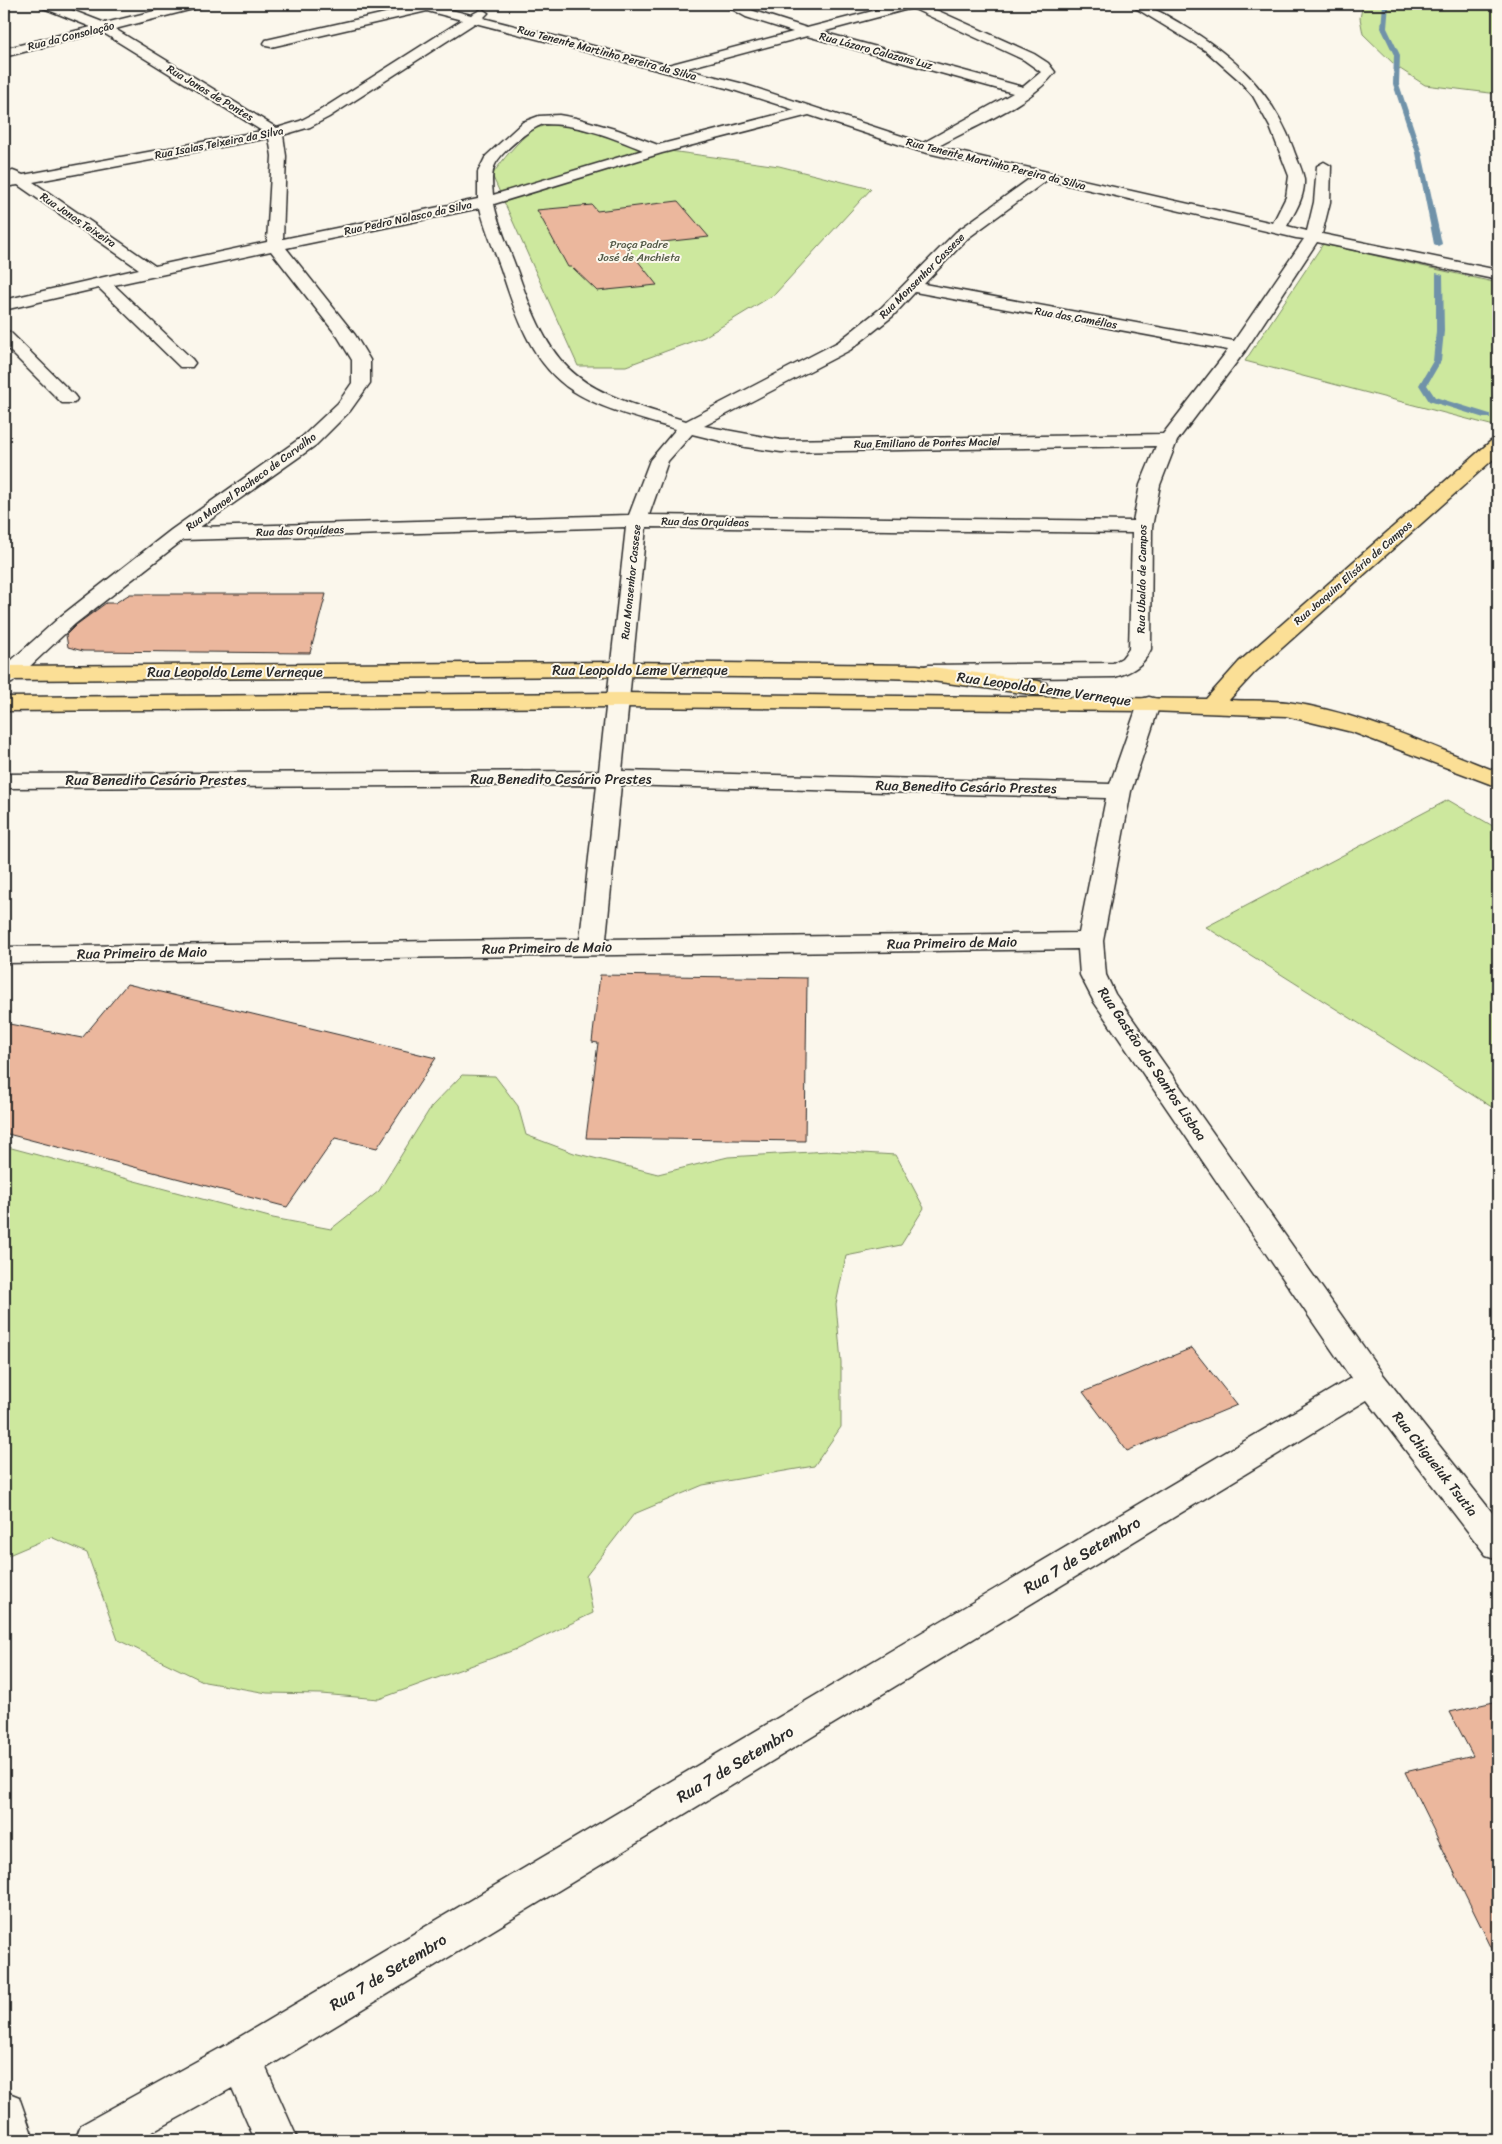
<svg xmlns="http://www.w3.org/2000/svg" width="1502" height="2144" font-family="Sriracha,sans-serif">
	<rect width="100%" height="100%" fill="#fbf7ec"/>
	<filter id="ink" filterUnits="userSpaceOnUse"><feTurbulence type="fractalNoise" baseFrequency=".02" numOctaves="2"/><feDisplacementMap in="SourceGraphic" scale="10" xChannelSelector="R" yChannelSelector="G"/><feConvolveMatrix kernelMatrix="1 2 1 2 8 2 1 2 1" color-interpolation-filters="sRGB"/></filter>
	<g filter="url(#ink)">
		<g fill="#cde89e" stroke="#7c8a64">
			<polygon points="1363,4 1498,4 1498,94 1425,85 1397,67 1363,34 1360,18"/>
			<path d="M559 124 670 151 779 166 871 189 775 294 704 337 626 366H578L492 175C501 162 519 139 532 131 540 125 550 125 559 124Z"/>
			<polygon points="1323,244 1498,283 1498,427 1245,361"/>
			<polygon points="1448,800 1498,829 1498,1111 1206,927"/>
			<polygon points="462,1075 495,1076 518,1106 526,1135 574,1153 658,1174 728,1157 828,1151 896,1155 924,1208 901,1245 846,1256 836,1304 841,1362 841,1427 814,1466 703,1485 634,1514 586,1576 593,1613 517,1649 379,1699 321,1694 267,1693 205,1682 118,1640 87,1553 51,1537 4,1557 4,1146 273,1218 331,1229 379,1191 431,1107"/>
		</g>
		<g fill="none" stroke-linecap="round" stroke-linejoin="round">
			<g fill="#6f92a9" fill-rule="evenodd">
				<polygon points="1383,4 1389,4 1387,28 1400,55 1399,84 1422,153 1442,244 1438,246 1434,244 1416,153 1393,84 1394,55 1381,28"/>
				<polygon points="1436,273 1443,275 1444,331 1441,361 1427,385 1435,397 1490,414 1490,418 1484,418 1429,401 1419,385 1433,361 1436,331"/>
			</g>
		</g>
		<g fill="#ebb79d" stroke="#2b2b2b">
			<polygon points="678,201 709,237 626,246 657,285 597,291 572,267 568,267 537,210 592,205 597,211"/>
			<polygon points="130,594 326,594 310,653 83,651 68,647 66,635 76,625 106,603 115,603"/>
			<polygon points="600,975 807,978 805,1141 586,1138 598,1043 592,1042"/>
			<polygon points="127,984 436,1058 377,1148 335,1138 287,1207 4,1133 4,1023 82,1038"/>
			<polygon points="1192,1348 1237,1405 1127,1451 1083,1392"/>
			<polygon points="1498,1701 1498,1961 1405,1772 1473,1756 1450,1712"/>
		</g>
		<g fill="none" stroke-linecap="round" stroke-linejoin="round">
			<g stroke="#2b2b2b" stroke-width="3">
				<g id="minor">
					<path d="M39 4H56L105 23 183 4H203L201 7 115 29 277 128 300 121 319 111 462 20 427 11 271 47 266 46 264 43 266 40 412 7 408 4H428L471 15 482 9 488 13 483 18 668 65 793 32 746 17 723 4H739L754 11 807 28 900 4H923L1034 54 1048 63 1055 72C1033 103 971 128 937 147L1273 223 1286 197 1289 176 1270 127 1253 96 1239 80 1206 51 1129 4C1148 3 1164 14 1181 24 1232 54 1272 91 1293 148 1296 158 1303 170 1304 180 1305 197 1295 212 1287 226L1307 231 1314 202 1317 166 1324 162 1331 166 1330 202 1322 234 1498 270V280L1317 242 1245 351 1177 441 1160 485 1152 527 1151 649C1143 666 1132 672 1115 677L929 679 921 677 918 672 921 667 929 665 1113 663 1122 658 1129 649 1132 533 646 527 622 771 1110 784 1138 704 1141 699 1149 697 1157 699 1160 704 1131 791 1103 941 1106 975 1115 994 1382 1373 1498 1520V1559L1486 1555 1367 1400 266 2068 298 2140H255L232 2088 138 2140H75L81 2125 226 2045 1351 1378 1094 1002 1080 975 1078 949 4 963V947L580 939 597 785 4 788V774L599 771 626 527 183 540 75 624 12 683 4 685V667L61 616 171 530 302 437 338 403 352 383V360L338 337 271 251 114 285 192 359 195 363 192 367H180L99 288 4 310V300L139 269 18 185 4 187V179L7 178 6 175 8 172 13 171 23 175 262 131 102 32 4 57V49L91 27 41 7ZM912 8 1024 60 1041 72 1023 87 822 32ZM475 23 730 89 795 110 658 145 618 130 576 118 559 115 539 116 523 122 486 156 478 172V199L283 239 286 156 283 135 310 127 329 117ZM807 36 1013 93 923 143 740 83 684 69ZM809 115 919 151 1032 177 956 232 881 308 838 342 686 421C581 389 555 381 518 273 510 250 499 228 494 204L662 153ZM544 124C579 124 611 137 643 150L493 195C492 186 491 176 494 167 498 154 531 127 544 124ZM269 138 272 156 267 242 155 266 33 182ZM1047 180 1296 238 1304 239 1234 341 924 284 968 238ZM480 208C485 229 494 249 501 269 516 314 530 363 573 391 603 410 642 419 676 429L650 460 629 515 200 527 316 445 350 411 370 383V360L355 335 286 248ZM915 292 1228 350 1163 434 781 440 704 426 850 350 893 316ZM692 434 745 447 781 452 1156 446 1140 485 1133 521 649 515 668 461ZM621 785 1106 798 1079 933 606 939Z"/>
					<polygon points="4,331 10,332 74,395 77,399 74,403 62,403 4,345"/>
					<polygon points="4,2091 19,2097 34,2140 4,2140"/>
				</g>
			</g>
			<g stroke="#2b2b2b" stroke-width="3">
				<g id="major">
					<path d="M1498 439V455L1255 672 1229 700C1248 701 1268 700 1287 702 1360 712 1430 746 1498 772V787L1352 732 1286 716 1149 711 619 707 4 711V697L619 693 1206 699 1239 662 1491 441Z"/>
					<polygon points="621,662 917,665 1038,681 1046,683 1049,688 1046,693 1038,695 917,679 883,678 621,676 4,680 4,666"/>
				</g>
			</g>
			<use href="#minor" fill="#fbf7ec" fill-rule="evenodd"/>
			<use href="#major" fill="#fbdf96" fill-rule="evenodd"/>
		</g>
	</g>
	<g text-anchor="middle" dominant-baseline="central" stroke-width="4" stroke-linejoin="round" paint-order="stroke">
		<g font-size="11" fill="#2b2b2b" stroke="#fbf7ec">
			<text transform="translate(71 36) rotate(-14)">Rua da Consolação</text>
			<text transform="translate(876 51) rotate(15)">Rua Lázaro Calazans Luz</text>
			<text transform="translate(607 53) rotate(15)">Rua Tenente Martinho Pereira da Silva</text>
			<text transform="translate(210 93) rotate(31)">Rua Jonas de Pontes</text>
			<text transform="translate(219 143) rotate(-11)">Rua Isaias Teixeira da Silva</text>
			<text transform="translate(996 164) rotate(14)">Rua Tenente Martinho Pereira da Silva</text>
			<text transform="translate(408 218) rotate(-12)">Rua Pedro Nolasco da Silva</text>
			<text transform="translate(78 220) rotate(34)">Rua Jonas Teixeira</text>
			<text transform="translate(922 276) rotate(-45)">Rua Monsenhor Cassese</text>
			<text transform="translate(1076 318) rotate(10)">Rua das Camélias</text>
			<text transform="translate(927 443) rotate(-1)">Rua Emiliano de Pontes Maciel</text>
			<text transform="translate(251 482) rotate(-36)">Rua Manoel Pacheco de Carvalho</text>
			<text transform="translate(705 522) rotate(1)">Rua das Orquídeas</text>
			<text transform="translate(300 531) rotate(-2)">Rua das Orquídeas</text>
			<text transform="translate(1353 573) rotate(-41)">Rua Joaquim Elisário de Campos</text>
			<text transform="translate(1142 579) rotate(-89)">Rua Ubaldo de Campos</text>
			<text transform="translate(631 582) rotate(-84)">Rua Monsenhor Cassese</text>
		</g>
		<g font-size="11" fill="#545a48" stroke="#fbf7ec">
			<text x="639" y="244">Praça Padre<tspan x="639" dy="13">José de Anchieta</tspan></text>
		</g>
		<g font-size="14" fill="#2b2b2b" stroke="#fbf7ec">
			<text x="640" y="670">Rua Leopoldo Leme Verneque</text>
			<text x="235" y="672">Rua Leopoldo Leme Verneque</text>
			<text transform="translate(1044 689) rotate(8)">Rua Leopoldo Leme Verneque</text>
			<text x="561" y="779">Rua Benedito Cesário Prestes</text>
			<text x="156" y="780">Rua Benedito Cesário Prestes</text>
			<text transform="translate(966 787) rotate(1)">Rua Benedito Cesário Prestes</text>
			<text transform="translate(952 943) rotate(-1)">Rua Primeiro de Maio</text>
			<text transform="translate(547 948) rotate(-1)">Rua Primeiro de Maio</text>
			<text transform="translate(142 953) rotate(-1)">Rua Primeiro de Maio</text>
			<text transform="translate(1152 1064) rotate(56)">Rua Gastão dos Santos Lisboa</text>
			<text transform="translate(1435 1464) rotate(52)">Rua Chigueiuk Tsutia</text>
		</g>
		<g font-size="16" fill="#2b2b2b" stroke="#fbf7ec">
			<text transform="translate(1082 1555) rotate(-31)">Rua 7 de Setembro</text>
			<text transform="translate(735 1764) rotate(-31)">Rua 7 de Setembro</text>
			<text transform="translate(388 1972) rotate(-31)">Rua 7 de Setembro</text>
		</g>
	</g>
	<rect width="1502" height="2144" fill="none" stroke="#fbf7ec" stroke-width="20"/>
	<rect x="10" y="10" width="1482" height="2124" fill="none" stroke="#2b2b2b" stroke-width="2" filter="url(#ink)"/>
</svg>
